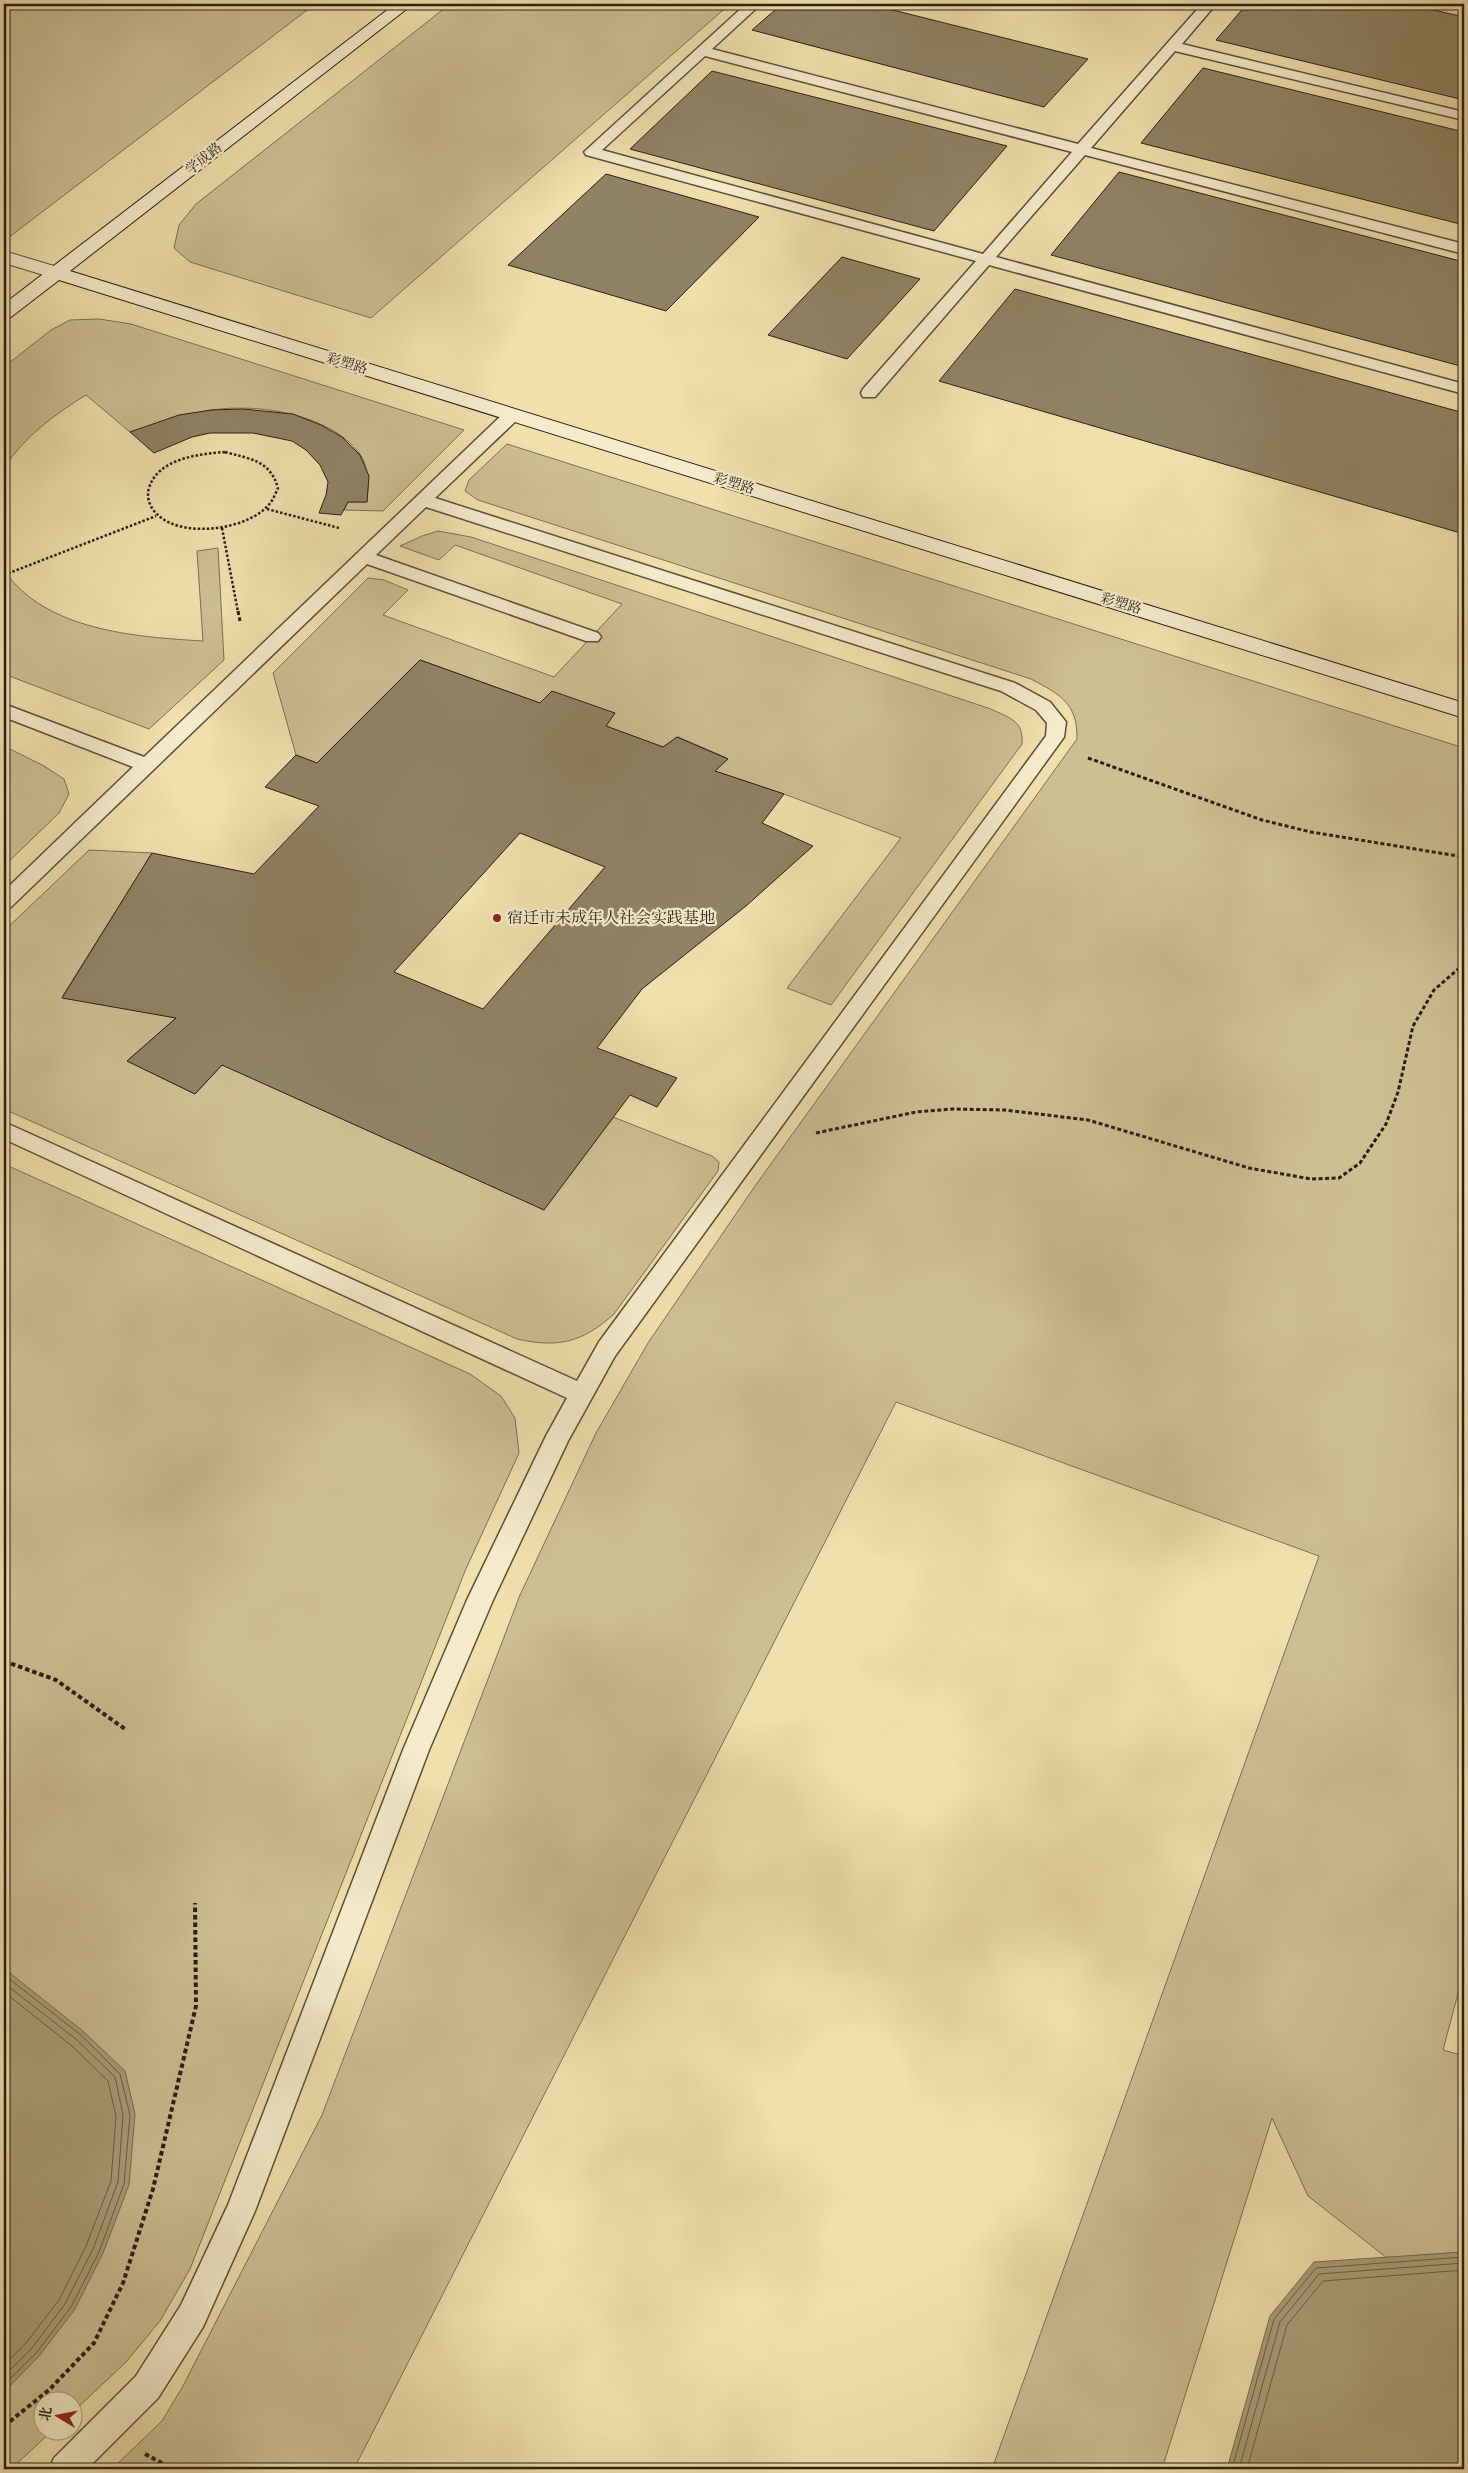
<svg xmlns="http://www.w3.org/2000/svg" width="1468" height="2473" font-family="'Libre Bodoni','Noto Serif SC',serif">
	<rect width="100%" height="100%" fill="#f0e0ad"/>
	<filter id="stains"><feTurbulence type="fractalNoise" baseFrequency=".004" numOctaves="4"/><feColorMatrix values="0 0 0 0 .2 0 0 0 0 .09 0 0 0 0 .02 0 0 0 .5 -.17"/></filter>
	<radialGradient id="worn" r=".72"><stop offset=".6" stop-color="#630" stop-opacity="0"/><stop offset="1" stop-color="#630" stop-opacity=".3"/></radialGradient>
	<g fill="#cebf93" stroke="#7b6f54">
		<polygon points="4,4 315,4 4,241"/>
		<polygon points="450,4 730,4 371,318 190,262 174,248 179,225 196,204"/>
		<path d="M99 319 131 324 464 430 383 511 344 510 348 502H367C368 486 370 469 360 454 331 414 257 403 212 410 185 414 157 425 130 432L86 395C55 414 24 437 4 468V367L51 330 70 320Z"/>
		<path d="M507 444 1464 748V1971L1443 2050 1464 2056V2252L1387 2258 1308 2196 1272 2118 1162 2469H992L1319 1556 896 1402 354 2469H112L162 2421 183 2386 322 2115 520 1595 596 1433 648 1343 755 1186 1077 739C1078 703 1059 694 1031 679L478 500 465 491 469 480Z"/>
		<path d="M438 531 471 537 991 709C1009 718 1024 720 1022 744L831 1005 787 988 901 838 784 794 715 771 727 758 678 737 663 747 606 726 615 713 540 703 420 660 317 763 296 755 273 673 368 578 384 580 408 590 383 615 554 677 622 604 455 545 439 560 400 546 422 536Z"/>
		<path d="M218 548 224 660 149 729 4 674V570C45 631 137 637 203 641L197 551Z"/>
		<polygon points="4,746 44,766 64,779 69,794 59,813 4,866"/>
		<path d="M89 850 152 853 62 997 176 1018 127 1061 195 1094 222 1065 613 1117 712 1156 719 1162 718 1171 614 1314C582 1343 557 1348 517 1339L4 1109V931Z"/>
		<polygon points="4,1164 470,1374 501,1396 515,1418 519,1453 465,1571 190,2269 160,2321 126,2362 73,2412 72,2400 42,2400 42,2430 52,2431 11,2469 4,2469"/>
	</g>
	<g fill="#ac9e79" stroke="#776b51">
		<polygon points="4,1963 11,1974 84,2032 125,2071 135,2114 129,2185 103,2253 75,2309 40,2355 4,2392"/>
		<polygon points="1464,2252 1464,2469 1227,2469 1270,2316 1314,2262"/>
	</g>
	<g fill="none" stroke-linecap="round" stroke-linejoin="round">
		<g stroke="#6a5e46" stroke-width="1">
			<polyline points="4,1972 8,1978 81,2035 120,2074 130,2115 124,2184 99,2252 71,2307 37,2352 4,2385"/>
			<polyline points="4,1983 77,2040 115,2077 123,2115 118,2182 93,2249 65,2304 32,2348 4,2376"/>
			<polyline points="4,1992 72,2046 108,2081 116,2116 111,2181 86,2246 59,2300 26,2343 4,2365"/>
			<polyline points="1232,2469 1274,2319 1316,2268 1464,2257"/>
			<polyline points="1239,2469 1280,2322 1319,2274 1464,2263"/>
			<polyline points="1247,2469 1287,2325 1323,2281 1464,2270"/>
		</g>
	</g>
	<g fill="#908364" stroke="#281f14" fill-rule="evenodd">
		<polygon points="782,4 869,4 1088,59 1044,107 752,30"/>
		<polygon points="1247,4 1408,4 1464,17 1464,100 1216,40"/>
		<polygon points="1203,68 1464,132 1464,225 1141,143"/>
		<polygon points="712,71 1007,146 934,231 630,149"/>
		<polygon points="1119,172 1464,262 1464,367 1051,255"/>
		<polygon points="606,174 759,217 666,311 508,265"/>
		<polygon points="842,257 920,279 847,359 768,335"/>
		<polygon points="1015,289 1464,413 1464,534 939,381"/>
		<polygon points="243,409 293,414 321,425 342,437 360,455 369,476 367,502 348,502 341,515 319,513 326,495 328,482 320,465 306,450 292,441 253,433 210,433 192,437 154,453 130,432 179,415 211,410"/>
		<path d="M420 660 540 703 552 691 615 713 606 726 663 747 677 737 728 759 715 771 784 794 762 823 813 846 746 906 642 989 597 1048 677 1078 657 1107 630 1095 544 1210 222 1065 195 1094 127 1061 176 1018 62 998 152 853 254 874 319 806 265 787 296 755 317 763ZM520 833 605 867 483 1009 394 972Z"/>
	</g>
	<g fill="none" stroke-linecap="round" stroke-linejoin="round">
		<g stroke="#5a4f3a" stroke-width="3">
			<g id="lane">
				<path d="M746 4H761L712 49 1078 144 1202 4H1216L1182 44 1464 112V120L1175 51 1091 148 1464 244V254L1085 155 996 257 1464 384V394L989 265 875 397H863L861 393 863 389 976 261 586 155 584 152ZM705 56 1072 152 983 254 602 150Z"/>
				<polygon points="512,410 518,411 520,415 518,419 435,498 1015,683 1050,702 1066,722 1064,737 615,1356 568,1441 493,1600 429,1750 255,2211 203,2327 158,2398 87,2469 49,2469 54,2458 136,2376 181,2305 228,2205 403,1750 467,1600 546,1436 567,1398 4,1139 4,1122 577,1381 599,1342 1046,736 1047,723 1036,710 1001,691 426,507 376,555 598,633 601,637 598,641 586,641 367,564 11,907 4,909 4,891 133,767 4,717 4,704 144,757 506,411"/>
			</g>
		</g>
		<g stroke="#5a4f3a" stroke-width="2">
			<polygon id="street" points="4,251 64,269 67,273 64,277 57,279 4,263"/>
		</g>
		<g stroke="#281f14" stroke-width="2">
			<polygon id="secondary" points="395,4 413,4 70,271 1464,703 1464,718 59,280 11,317 4,319 4,304"/>
		</g>
		<g stroke="#281f14" stroke-width="2.5" stroke-dasharray="2.5 2" stroke-linecap="butt">
			<path d="M225 452C250 459 270 460 278 488 276 492 274 498 271 502 251 530 183 539 158 515 150 508 146 498 149 488 158 458 200 454 225 452Z"/>
			<polyline points="267,509 339,528"/>
			<polyline points="222,528 238,612"/>
			<polyline points="4,575 156,516"/>
		</g>
		<g stroke="#281f14" stroke-width="3" stroke-dasharray="4 2.5" stroke-linecap="butt">
			<polyline points="238,611 240,621"/>
			<polyline points="1088,758 1262,820 1311,832 1464,857"/>
			<polyline points="816,1133 916,1112 952,1109 1005,1110 1088,1120 1249,1168 1311,1179 1339,1178 1360,1163 1386,1124 1398,1092 1413,1026 1434,990 1464,964"/>
		</g>
		<g stroke="#281f14" stroke-width="4" stroke-dasharray="4.5 3" stroke-linecap="butt">
			<polyline points="4,1661 56,1680 125,1729"/>
			<polyline points="4,2426 49,2390 94,2343 123,2283 153,2189 196,2006 195,1903"/>
			<polyline points="145,2454 173,2469"/>
		</g>
		<use href="#lane" fill="#f5ebca" fill-rule="evenodd"/>
		<use href="#street" fill="#f5ebca" fill-rule="evenodd"/>
		<use href="#secondary" fill="#f5ebca" fill-rule="evenodd"/>
	</g>
	<circle fill="#8f2418" stroke="#f5ebca" stroke-width="2" cx="497" cy="918" r="5"/>
	<g text-anchor="middle" dominant-baseline="central" stroke-width="4.5" stroke-linejoin="round" paint-order="stroke">
		<g font-size="14" fill="#281f14" stroke="#f5ebca">
			<text transform="translate(204 159) rotate(-38)">学成路</text>
			<text transform="translate(347 364) rotate(17)">彩塑路</text>
			<text transform="translate(734 484) rotate(17)">彩塑路</text>
			<text transform="translate(1121 604) rotate(17)">彩塑路</text>
		</g>
		<g font-size="16" fill="#281f14" stroke="#f5ebca" text-anchor="start">
			<text x="507" y="918">宿迁市未成年人社会实践基地</text>
		</g>
	</g>
	<rect width="1468" height="2473" fill="none" stroke="#f0e0ad" stroke-width="20"/>
	<rect x="5" y="5" width="1458" height="2463" fill="none" stroke="#281f14" stroke-width="2.5"/>
	<rect x="10" y="10" width="1448" height="2453" fill="none" stroke="#281f14"/>
	<g transform="translate(58 2416) rotate(280)"><circle r="24" fill="#f5ebca" stroke="#a39981"/>
	<path d="M0-4L9 19L0 12L-9 19Z" fill="#8f2418"/>
	<text y="-8" font-size="14" font-weight="bold" text-anchor="middle" fill="#281f14">北</text>
	</g>
	<rect width="100%" height="100%" filter="url(#stains)"/>
	<rect width="100%" height="100%" fill="url(#worn)"/>
</svg>
